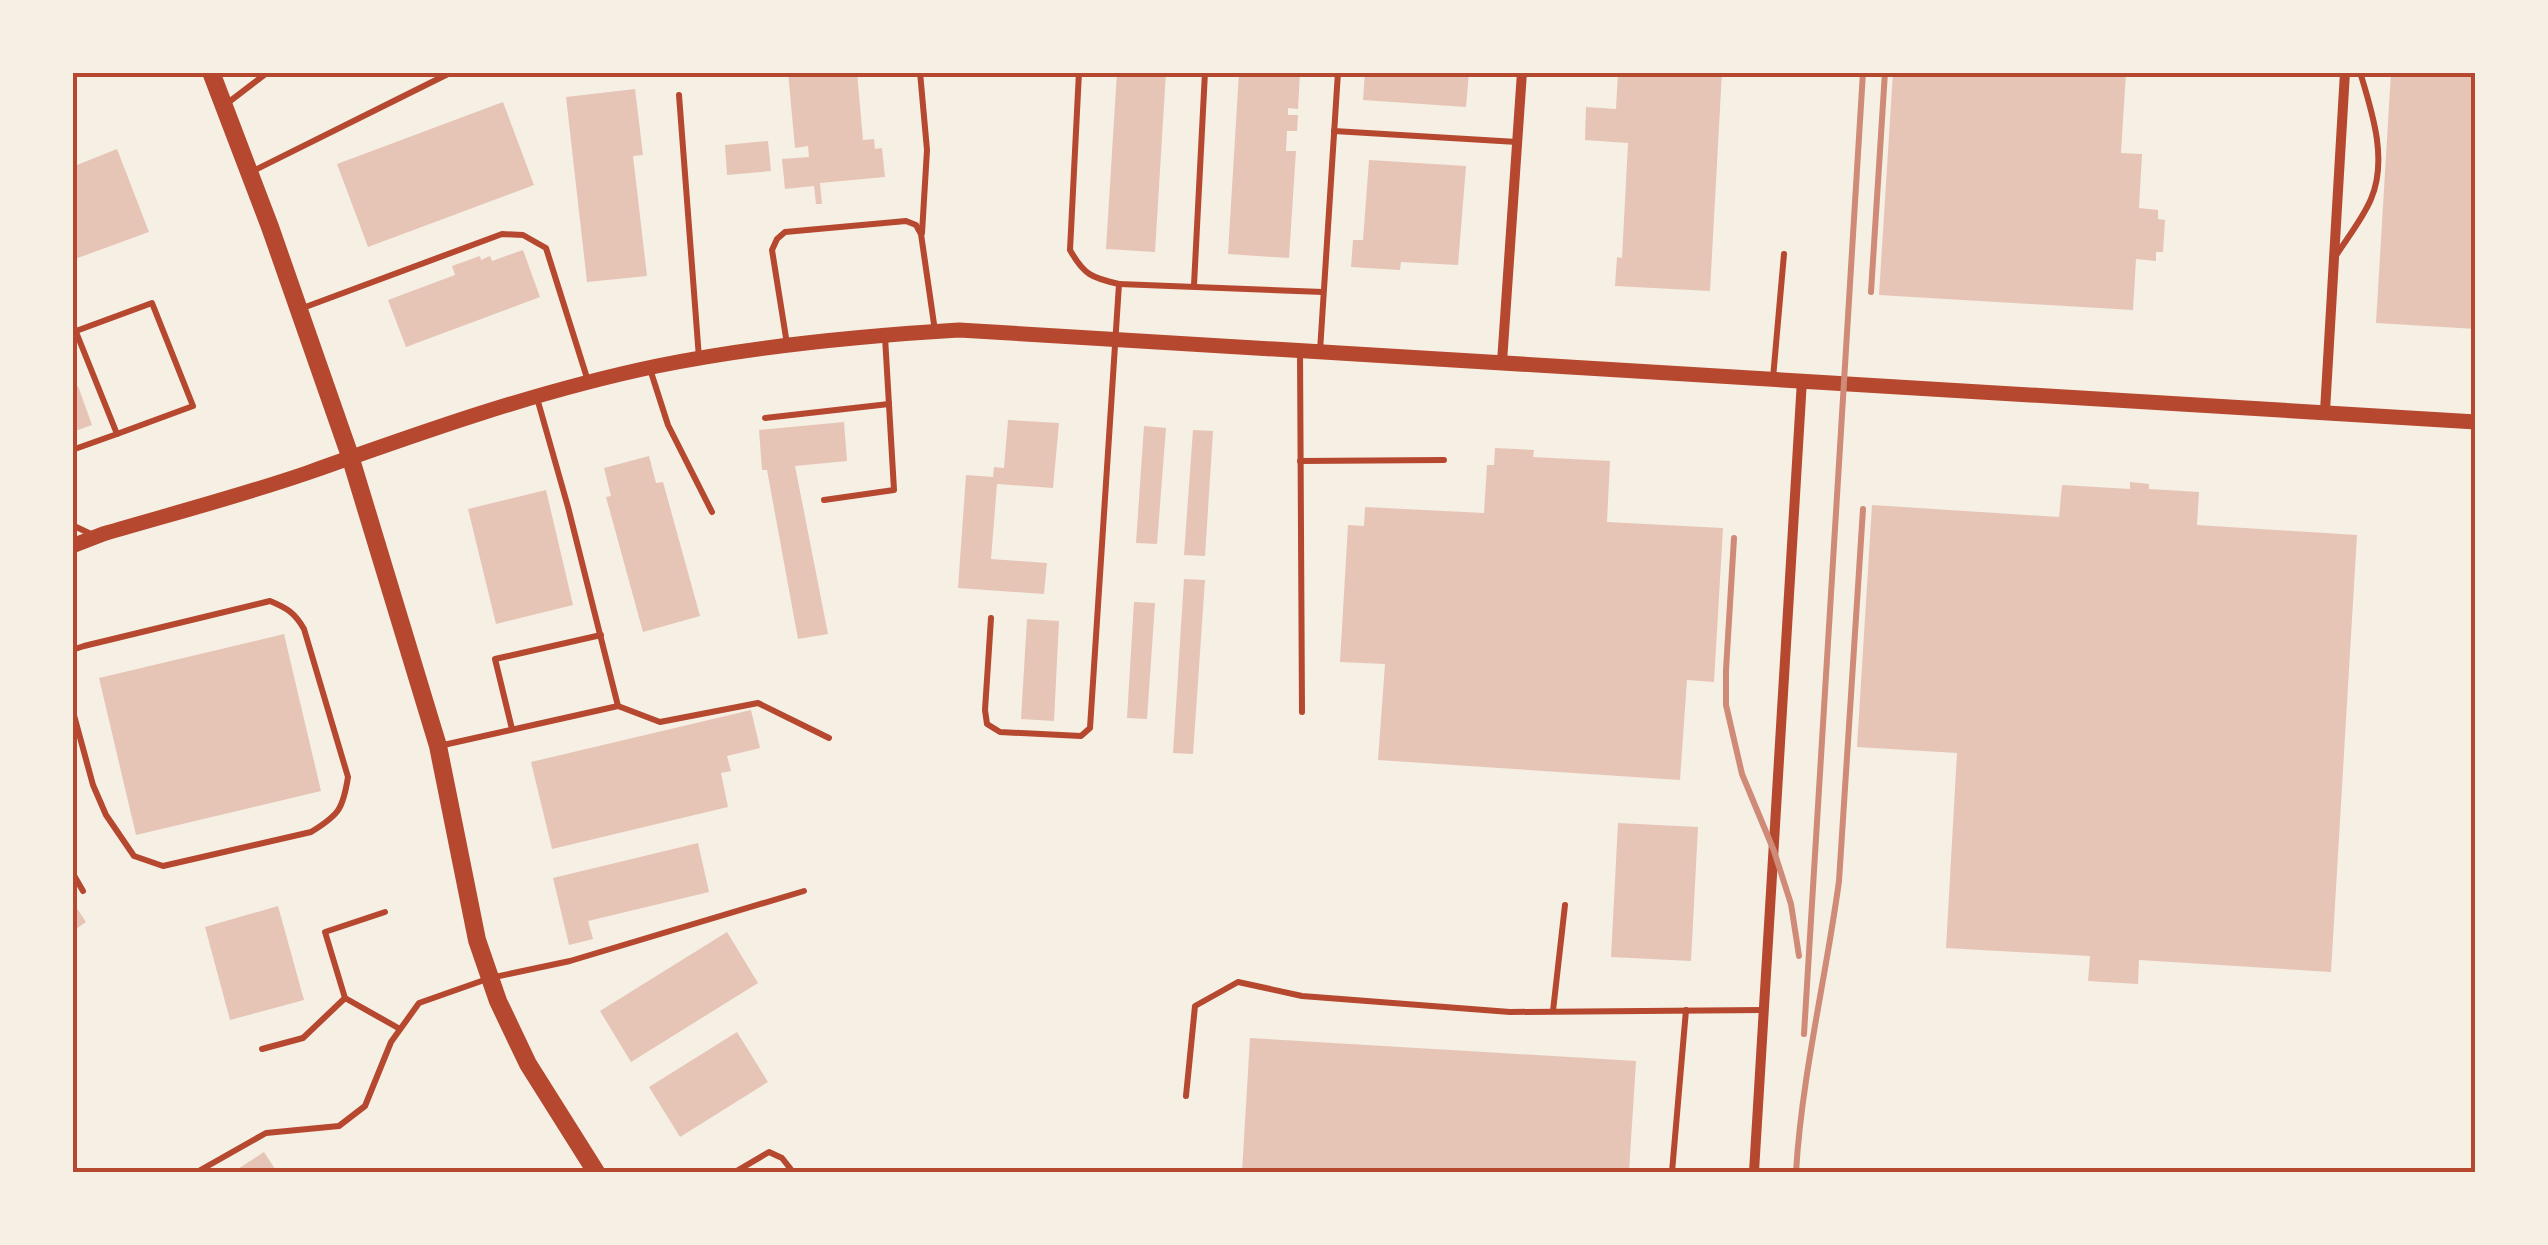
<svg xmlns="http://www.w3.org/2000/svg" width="2548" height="1245" font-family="Karla,sans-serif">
	<rect width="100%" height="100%" fill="#f6efe4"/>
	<g fill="#e6c5b7">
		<polygon points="788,72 857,72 863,140 874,139 875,149 882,148 885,177 820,183 822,204 816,204 814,186 785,189 782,159 809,157 808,146 795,148"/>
		<polygon points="1117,72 1166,72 1155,252 1106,249"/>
		<polygon points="1239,72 1300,72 1298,109 1288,108 1288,115 1298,115 1297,131 1287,131 1286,151 1296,151 1289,258 1228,254"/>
		<polygon points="1365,72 1469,72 1466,107 1363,100"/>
		<polygon points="1618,72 1722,72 1710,291 1615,286 1617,257 1622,258 1628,143 1585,140 1586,107 1616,109"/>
		<polygon points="1893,72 2126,72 2121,153 2142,154 2139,208 2158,210 2158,219 2165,220 2163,252 2156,252 2156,261 2136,259 2133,310 1879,295"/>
		<polygon points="2391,72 2476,72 2476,329 2376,323"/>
		<polygon points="635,89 643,155 633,156 647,276 587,282 566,97"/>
		<polygon points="503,102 534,185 368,247 337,164"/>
		<polygon points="768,141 771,171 727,175 725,145"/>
		<polygon points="117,149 149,232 72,260 72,167"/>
		<polygon points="1369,160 1466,166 1458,265 1401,262 1400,270 1351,267 1353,240 1363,240"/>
		<polygon points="523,250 540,297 406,347 388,300 455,275 452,266 480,256 481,260 490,256 492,261"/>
		<polygon points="78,386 92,425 72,432 72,388"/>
		<polygon points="1008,420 1059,423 1053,488 997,484 991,559 1047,563 1044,594 958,588 966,475 993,477 994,467 1004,468"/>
		<polygon points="844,422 847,461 795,466 828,634 798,639 767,470 762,470 759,430"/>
		<polygon points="1144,426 1166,428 1157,544 1136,543"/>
		<polygon points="1193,430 1213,431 1205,556 1184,555"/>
		<polygon points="1495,448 1534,450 1533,457 1610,461 1607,522 1723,528 1714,682 1687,680 1680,780 1378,760 1385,664 1340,662 1348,525 1364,526 1365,507 1484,513 1487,465 1494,465"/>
		<polygon points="649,456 656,483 663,482 700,616 643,632 606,497 611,496 604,468"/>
		<polygon points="2130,482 2149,484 2149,489 2199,492 2197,525 2357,535 2331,972 2139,960 2138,984 2088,981 2090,956 1946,948 1957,753 1857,747 1872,505 2059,517 2062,485 2130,489"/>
		<polygon points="546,490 573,605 496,624 468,509"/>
		<polygon points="1184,579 1205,580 1193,754 1173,753"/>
		<polygon points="1134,602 1155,603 1147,719 1127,718"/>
		<polygon points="1027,619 1059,621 1054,721 1021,719"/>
		<polygon points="284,634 321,791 136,835 99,678"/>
		<polygon points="751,710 760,748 727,756 731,771 721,773 728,807 552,849 531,762"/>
		<polygon points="1618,823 1698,827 1691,961 1611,957"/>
		<polygon points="698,843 709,892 588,921 593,939 569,945 553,878"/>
		<polygon points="72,901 86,922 72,932"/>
		<polygon points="278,906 304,1000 230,1020 205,927"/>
		<polygon points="727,932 758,983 631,1062 600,1011"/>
		<polygon points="737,1032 768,1082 680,1137 649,1087"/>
		<polygon points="1250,1038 1636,1061 1629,1172 1242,1172"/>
		<polygon points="264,1152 277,1172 233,1172"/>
	</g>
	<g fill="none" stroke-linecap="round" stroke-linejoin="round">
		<g stroke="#b5482f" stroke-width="6">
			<polyline points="920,72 927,150 922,233"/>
			<polyline points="679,95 699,358"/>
			<polyline points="225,105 268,72"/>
			<polyline points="1334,131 1517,142"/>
			<polyline points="251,172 452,72"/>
			<path d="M2337 254C2348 237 2363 218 2371 199 2388 159 2372 112 2360 72"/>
			<polyline points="1119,284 1323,292"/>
			<polyline points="1194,285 1205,72"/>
			<polyline points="300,309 502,234 523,235 546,248 588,381"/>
			<polyline points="72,322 117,434 72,450"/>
			<polyline points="76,331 152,303 193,406 117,434"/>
			<polyline points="787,344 772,250 777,239 785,232 906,221 916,225 921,234 935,331"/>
			<polyline points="1300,351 1302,712"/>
			<polyline points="1320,351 1338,72"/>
			<polyline points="650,369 668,425 712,512"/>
			<polyline points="1773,378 1784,254"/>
			<polyline points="765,418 889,404"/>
			<polyline points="1300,461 1444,460"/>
			<polyline points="824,500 894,490 885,337"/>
			<polyline points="72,525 91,534"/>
			<path d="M991 618 985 710 987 724 1000 732 1081 736 1090 728 1119 284C1092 278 1084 275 1070 250L1079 72"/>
			<path d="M72 650 84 646 270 601C287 608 295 613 304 629L348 777C343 809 339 815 311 832L163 866 134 856 106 815 93 785 72 708"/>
			<polyline points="618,706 660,722 758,703 829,738"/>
			<polyline points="512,729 495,659 601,635"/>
			<polyline points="439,746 618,706 568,507 537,398"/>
			<polyline points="72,872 83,891"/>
			<polyline points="385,912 325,932 345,998 400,1029"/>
			<polyline points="1553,1011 1565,905"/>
			<polyline points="262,1049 303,1038 345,998"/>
			<polyline points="1186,1096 1195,1006 1238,982 1302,996 1510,1012 1763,1010"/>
			<polyline points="197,1172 266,1133 339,1126 365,1106 391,1042 419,1003 490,978 570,961 804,891"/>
			<polyline points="735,1172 769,1152 782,1158 793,1172"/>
			<polyline points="1672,1172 1686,1010"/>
		</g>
		<g stroke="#b5482f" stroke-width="10">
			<polyline points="1502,362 1522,72"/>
			<polyline points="2325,411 2345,72"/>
			<polyline points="1754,1172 1802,380"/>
		</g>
		<path stroke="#b5482f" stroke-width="15" d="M72 546 103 534C171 514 240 496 307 473 422 432 537 391 657 366 755 346 859 336 959 330L2476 422"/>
		<polyline stroke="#b5482f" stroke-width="18" points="211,72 270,227 350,456 438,746 477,940 498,1001 528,1064 596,1172"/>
		<g stroke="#cf8b77" stroke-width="6">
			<polyline points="1871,292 1885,72"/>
			<polyline points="1734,538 1726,670 1726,705 1742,774 1774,851 1791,904 1799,956"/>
			<polyline points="1804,1034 1863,72"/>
			<path d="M1796 1172C1802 1074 1826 978 1839 881L1863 509"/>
		</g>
	</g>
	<rect width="2548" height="1245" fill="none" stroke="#f6efe4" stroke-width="150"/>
	<rect x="75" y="75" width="2398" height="1095" fill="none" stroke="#b5482f" stroke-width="4"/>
</svg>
